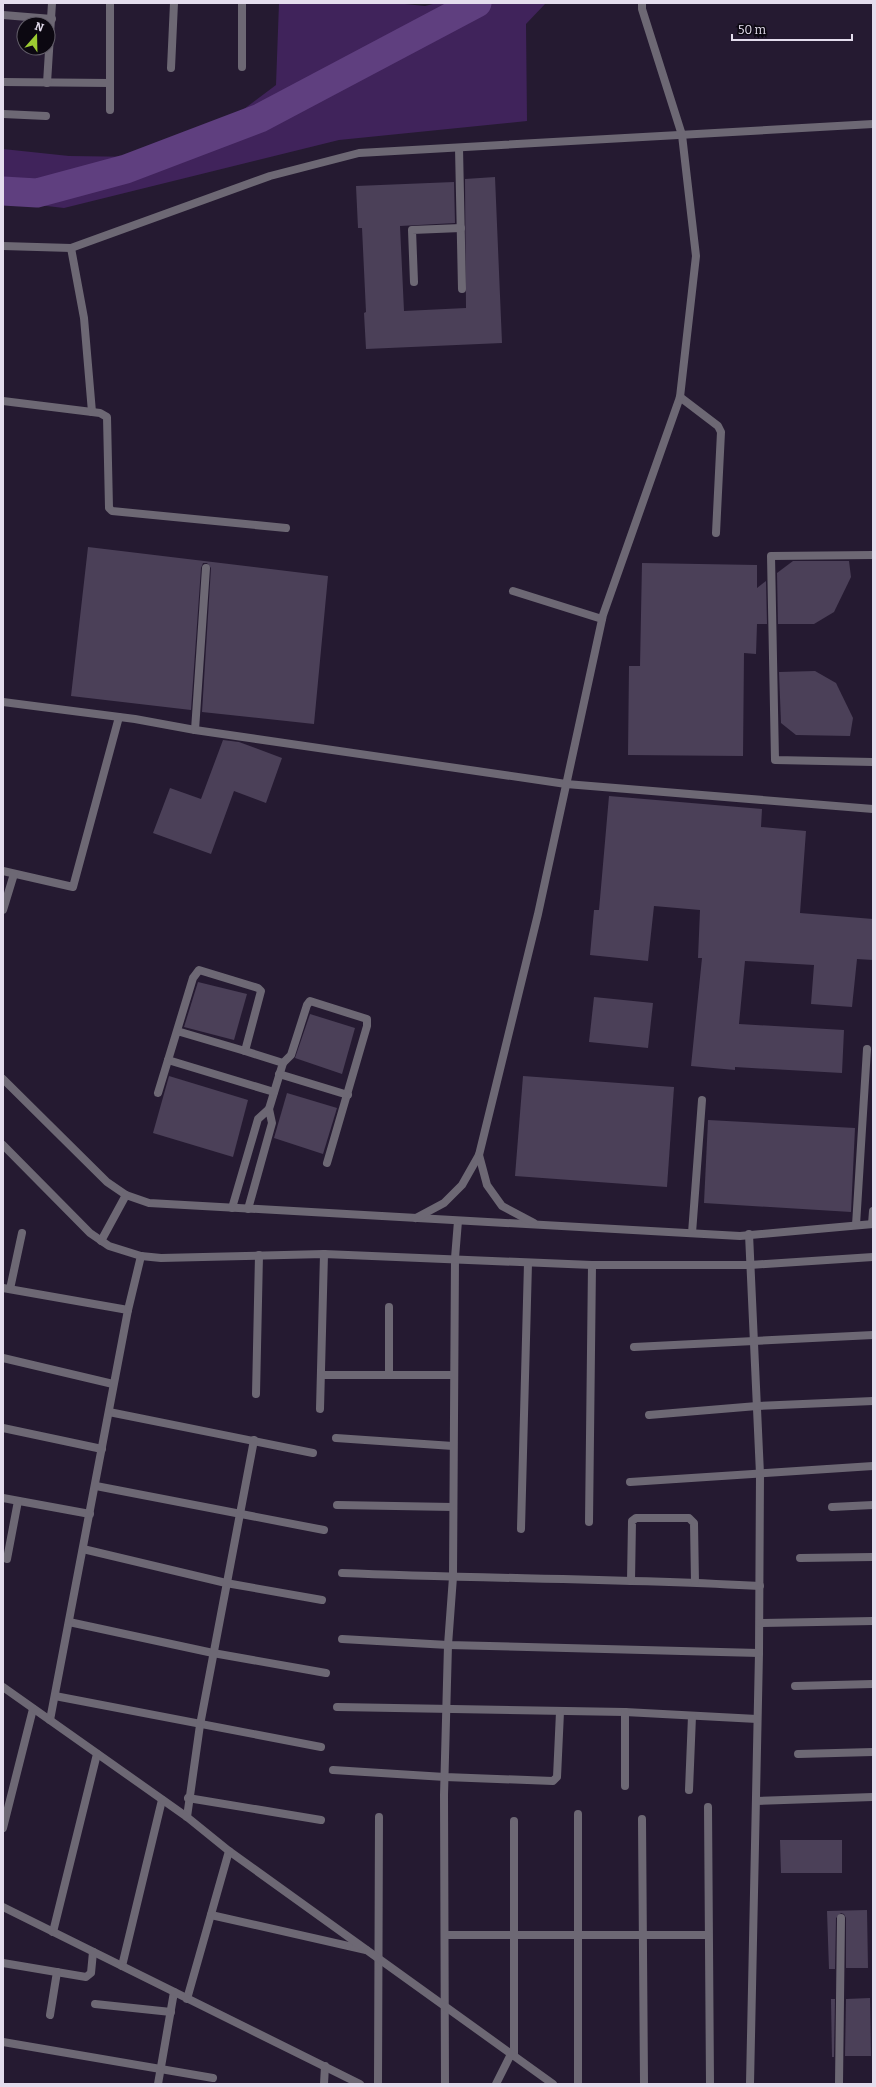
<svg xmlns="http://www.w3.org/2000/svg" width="876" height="2087" font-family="Bitter,serif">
	<rect width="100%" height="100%" fill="#251a31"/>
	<polygon fill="#40235b" points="279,3 395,3 425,6 437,3 635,3 545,4 526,24 527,121 339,140 64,208 3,201 3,149 69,156 142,157 187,133 240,112 276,85"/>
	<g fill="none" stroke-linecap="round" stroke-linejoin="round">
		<polyline stroke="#5f3f7f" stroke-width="29" points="3,191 37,193 126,169 260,118 477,3"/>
	</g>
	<g fill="#4b4058">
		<polygon points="495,177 502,343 366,349 364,313 366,312 362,228 358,228 356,186 454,182 455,223 400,226 404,311 466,308 465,179"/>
		<polygon points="88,547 328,576 314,724 202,712 211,568 207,563 203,563 201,568 191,710 71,696"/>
		<polygon points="793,561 849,561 851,577 834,612 814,624 778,624 777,573"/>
		<polygon points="642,563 757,565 757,588 766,581 767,624 757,624 756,654 744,653 743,756 628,755 629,666 640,666"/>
		<polygon points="815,671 836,683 853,718 850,736 796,735 781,723 779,672"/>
		<polygon points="223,740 239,742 282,758 266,803 234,791 211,854 153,833 170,788 201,799"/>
		<polygon points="609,796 762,809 761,827 806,831 800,913 873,919 873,960 857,959 852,1007 811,1004 814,965 745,961 739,1024 844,1030 842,1073 735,1067 735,1070 691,1066 702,958 698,958 700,910 654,906 648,961 590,955 594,910 599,910"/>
		<polygon points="198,982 247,994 234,1040 184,1027"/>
		<polygon points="594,997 653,1003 648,1048 589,1042"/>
		<polygon points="310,1014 355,1028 342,1074 295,1058"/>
		<polygon points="169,1076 248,1100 233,1157 153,1133"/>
		<polygon points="523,1076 674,1087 667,1187 515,1176"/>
		<polygon points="287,1093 337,1108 323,1154 274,1138"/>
		<polygon points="708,1120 855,1128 851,1212 704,1203"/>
		<polygon points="780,1840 842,1840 842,1873 781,1873"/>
		<polygon points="867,1910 868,1968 846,1968 846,1918 844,1914 841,1913 836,1918 835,1969 829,1969 827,1911"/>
		<polygon points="870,1998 871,2056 845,2056 846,1999"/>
		<polygon points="831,1999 835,1999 834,2057 832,2057"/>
	</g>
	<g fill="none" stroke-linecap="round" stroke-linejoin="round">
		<g stroke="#6d6874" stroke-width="8">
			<polyline points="459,148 462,289"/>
			<polyline points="71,248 84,318 92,412"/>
			<polyline points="414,282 412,230 461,228"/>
			<polyline points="680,397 718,426 721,432 716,533"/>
			<polyline points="3,401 92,412 100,413 107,417 109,508 112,511 286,528"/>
			<polyline points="873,555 771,556 775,760 873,762"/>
			<polyline points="195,730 206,568"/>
			<polyline points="3,871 73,887 119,717"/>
			<polyline points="3,910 14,874"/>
			<polyline points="872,1224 873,1211"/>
			<polyline points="856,1225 867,1049"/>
			<polyline points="692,1233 702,1100"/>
			<polyline points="756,1801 873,1797"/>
			<polyline points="324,2084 325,2066"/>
			<polyline points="839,2084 841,1918"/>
		</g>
		<g stroke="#6d6874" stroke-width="8">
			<polyline points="242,3 242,67"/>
			<polyline points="3,15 52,19"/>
			<polyline points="171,68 174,3"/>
			<polyline points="3,82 110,83"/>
			<polyline points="47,83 52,3"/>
			<polyline points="110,110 110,3"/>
			<polyline points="3,114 46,116"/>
			<polyline points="513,591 602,619"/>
			<polyline points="245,1051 283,1063 269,1109"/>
			<polyline points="168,1060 274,1092"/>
			<polyline points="283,1063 291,1055 307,1005 310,1001 367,1019 367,1026 327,1163"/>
			<polyline points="279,1074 348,1095"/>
			<polyline points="158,1093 193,978 199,970 258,988 261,991 245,1051 177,1031"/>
			<polyline points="232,1208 258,1119 269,1109 272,1123 248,1209"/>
			<polyline points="749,1234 760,1474 759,1653 750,2084"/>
			<polyline points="3,1288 128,1310"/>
			<polyline points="10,1289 22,1233"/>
			<polyline points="389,1307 389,1375"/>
			<polyline points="634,1347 873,1335"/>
			<polyline points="3,1358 113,1384"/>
			<polyline points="322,1375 454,1375"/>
			<polyline points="256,1394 259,1255"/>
			<polyline points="320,1409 324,1254"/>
			<polyline points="109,1412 313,1453"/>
			<polyline points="649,1415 757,1406 873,1401"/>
			<polyline points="3,1428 102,1449"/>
			<polyline points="336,1438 453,1446"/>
			<polyline points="630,1482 873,1466"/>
			<polyline points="96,1486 324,1530"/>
			<polyline points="3,1498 90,1514"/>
			<polyline points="337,1505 453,1507"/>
			<polyline points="832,1507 873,1505"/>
			<polyline points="589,1522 592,1265"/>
			<polyline points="521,1529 528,1263"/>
			<polyline points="83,1549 226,1583 322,1600"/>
			<polyline points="800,1558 873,1557"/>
			<polyline points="7,1559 18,1501"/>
			<path d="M342 1573C481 1579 621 1578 760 1586"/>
			<polyline points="631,1581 632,1521 636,1518 689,1518 694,1523 695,1582"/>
			<polyline points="69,1622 213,1653 326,1673"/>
			<polyline points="760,1623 873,1621"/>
			<polyline points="342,1639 448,1645 759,1653"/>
			<polyline points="795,1686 873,1684"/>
			<polyline points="55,1696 321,1747"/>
			<polyline points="337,1707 625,1712 757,1719"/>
			<polyline points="625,1712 625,1786"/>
			<polyline points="50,1720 128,1310 141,1256"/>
			<polyline points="798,1754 873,1752"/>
			<polyline points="333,1770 445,1777 553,1781 557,1777 560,1712"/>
			<polyline points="689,1790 692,1716"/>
			<polyline points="188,1798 321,1820"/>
			<polyline points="708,1807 710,2084"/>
			<polyline points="187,1817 200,1725 254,1440"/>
			<polyline points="642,1819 644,2084"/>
			<polyline points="514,1821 514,2056"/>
			<polyline points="3,1828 33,1709"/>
			<polyline points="211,1915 366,1950"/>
			<polyline points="53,1932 97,1754"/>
			<polyline points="445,1935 708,1935"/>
			<polyline points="3,1963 86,1977 91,1973 93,1952"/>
			<polyline points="122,1966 162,1800"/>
			<polyline points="187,1999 229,1851"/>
			<polyline points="95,2004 171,2012"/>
			<polyline points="50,2015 57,1972"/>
			<polyline points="3,2042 213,2078"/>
			<polyline points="158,2084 174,1992"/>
			<polyline points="378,2084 379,1817"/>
			<polyline points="445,2084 444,1795 448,1645 453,1577 455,1258 458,1221"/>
			<polyline points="496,2084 511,2054"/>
			<polyline points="578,2084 578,1814"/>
		</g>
		<g stroke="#6d6874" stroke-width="8">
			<polyline points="3,246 71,248 270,176 359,153 873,124"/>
			<polyline points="3,702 135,719 195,730 566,784 873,809"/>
			<polyline points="3,1079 107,1182 126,1195 149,1203 740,1236 873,1224"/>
			<polyline points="3,1145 90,1233 109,1246 141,1256 161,1258 324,1254 592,1265 750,1265 873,1257"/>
			<polyline points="479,1155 487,1185 502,1206 534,1223"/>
			<polyline points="416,1218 444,1203 462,1185 479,1155 538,914 603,615 680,397 696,256 682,135 642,9 642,3"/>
			<polyline points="101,1241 126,1195"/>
			<polyline points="3,1687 187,1817 229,1851 553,2084"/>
			<polyline points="3,1907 360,2084"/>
		</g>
	</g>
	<rect width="876" height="2087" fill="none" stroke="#e4dded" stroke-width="8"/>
	<g transform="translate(36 36) rotate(20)"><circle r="19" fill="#0c0811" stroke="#625d69"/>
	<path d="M0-3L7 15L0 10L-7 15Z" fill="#9ccb32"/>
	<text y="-6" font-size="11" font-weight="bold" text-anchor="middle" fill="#e4dded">N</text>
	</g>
	<path d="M732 34v6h120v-6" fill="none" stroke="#e4dded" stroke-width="2"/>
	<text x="738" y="34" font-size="12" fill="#e4dded" stroke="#0c0811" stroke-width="3" paint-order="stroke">50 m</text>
</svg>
